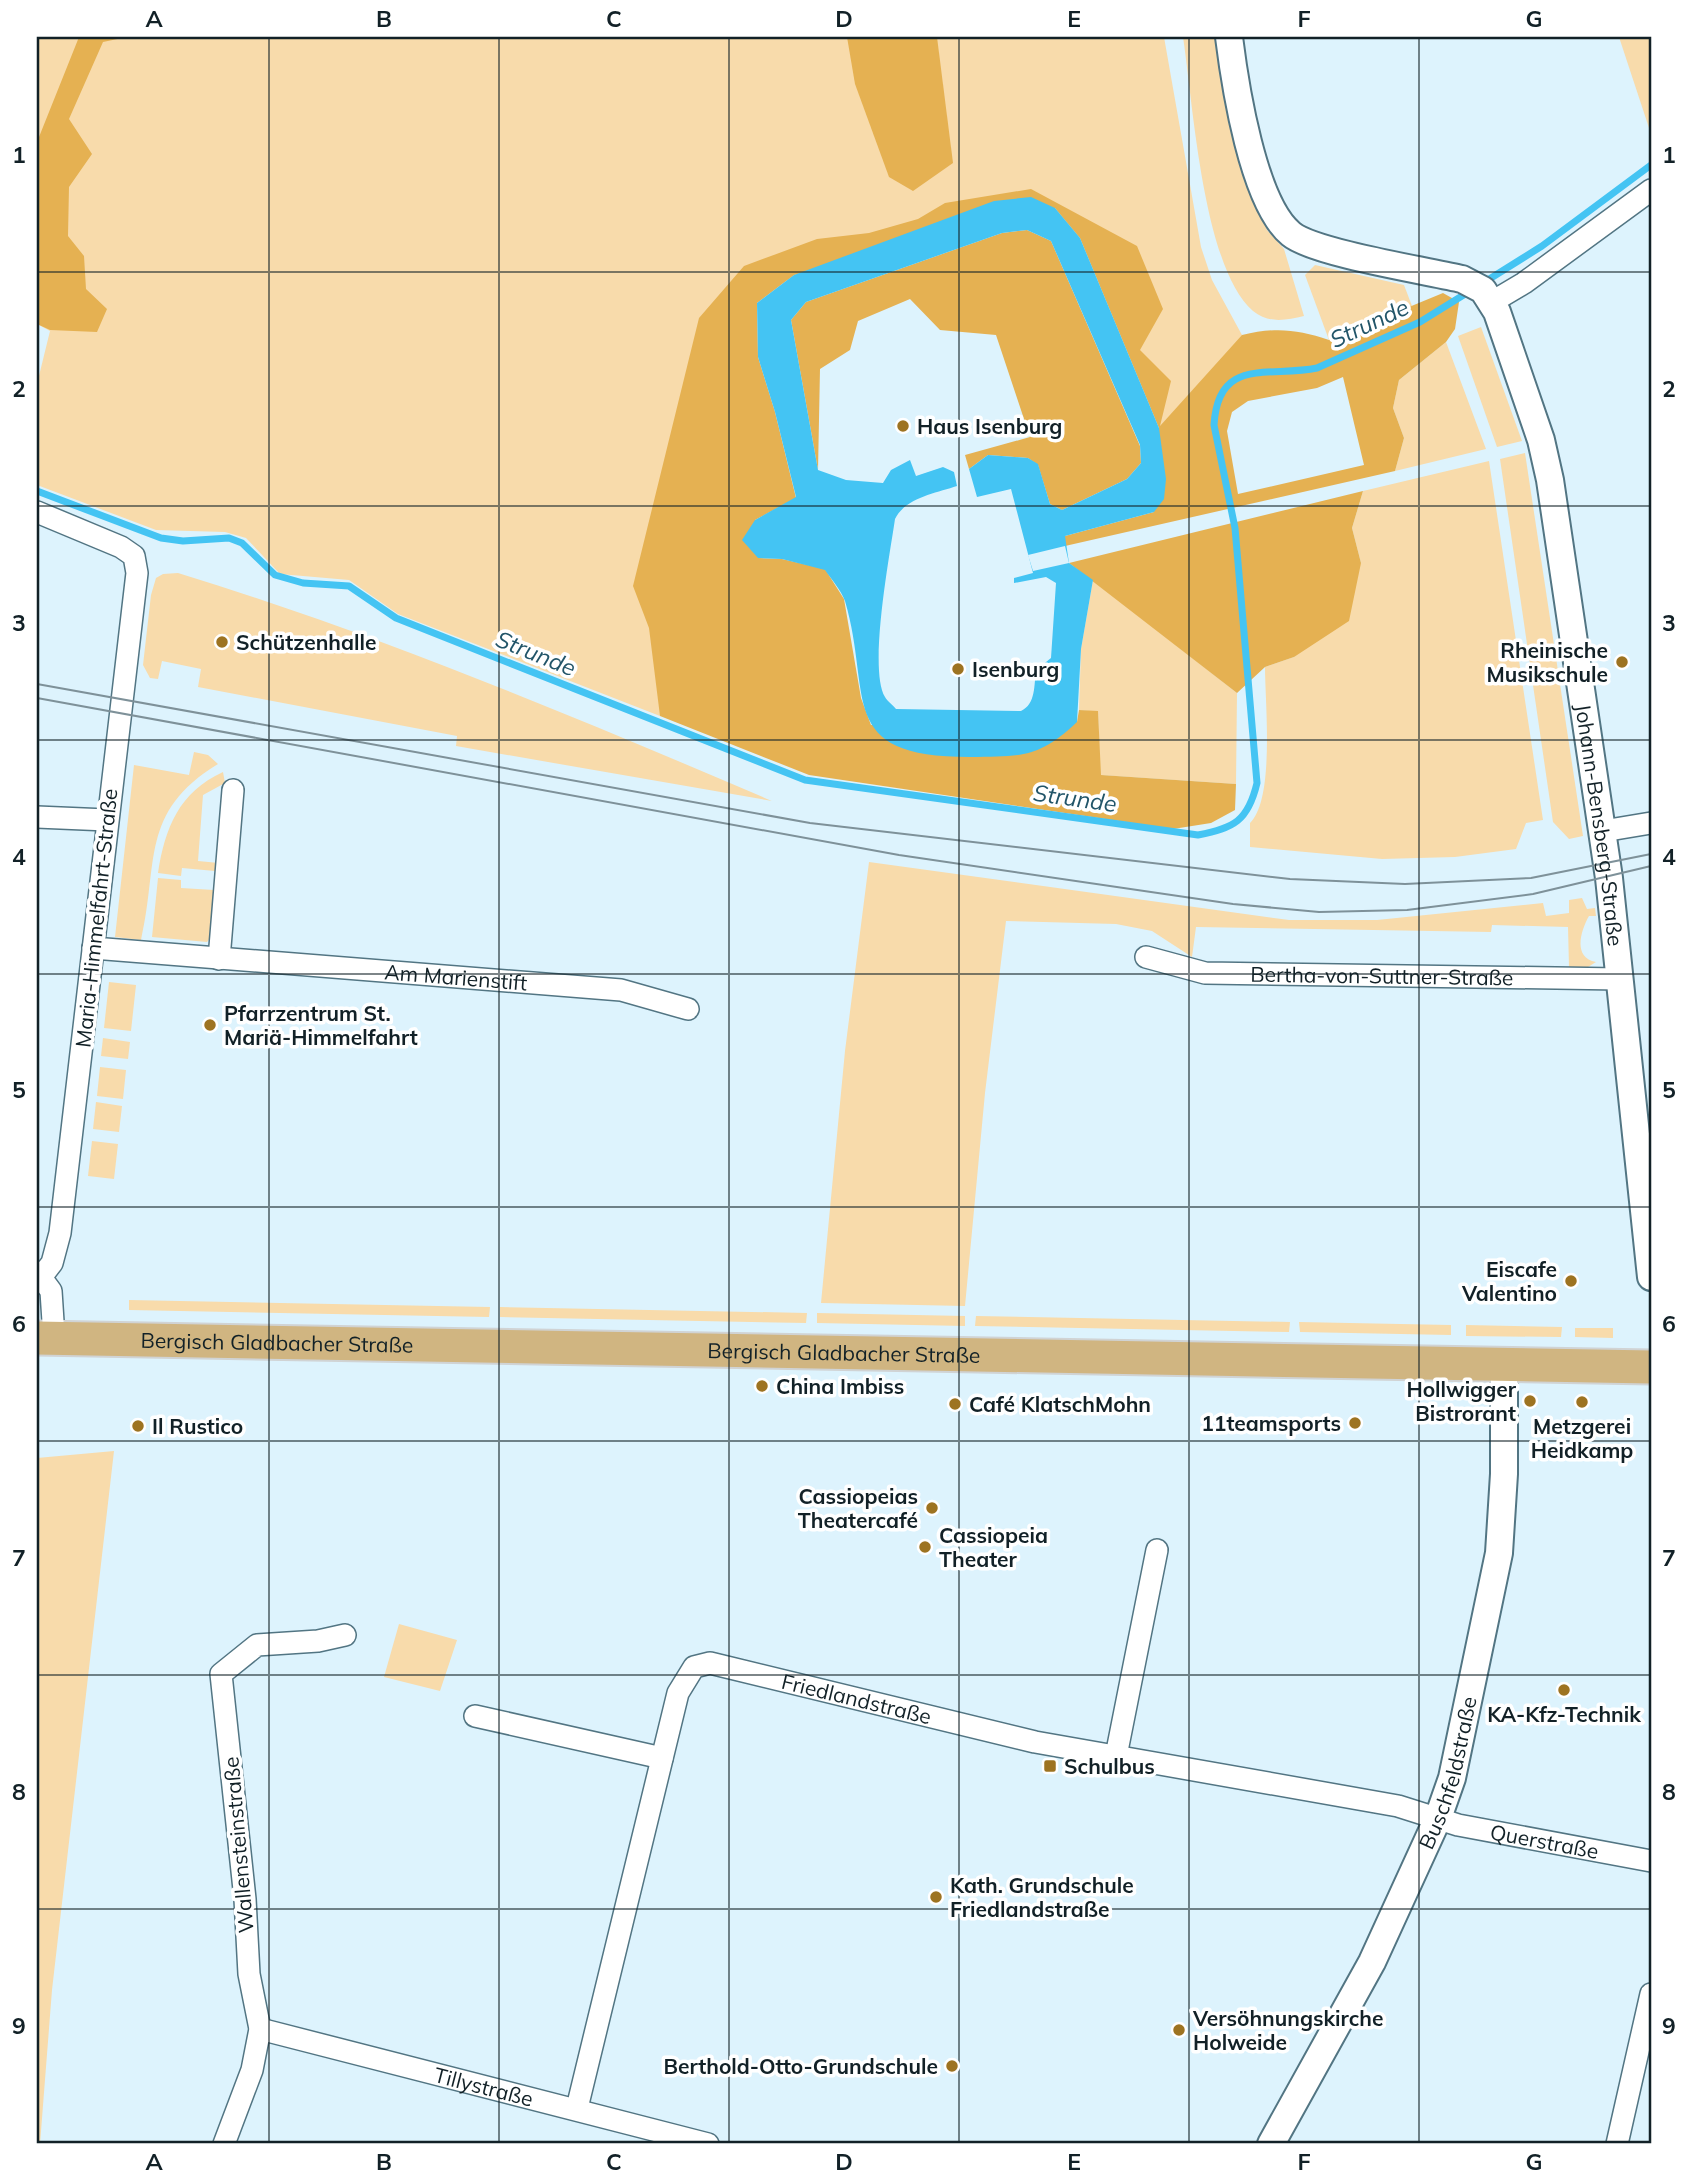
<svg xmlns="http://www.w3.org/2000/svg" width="1688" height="2181" font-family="Mulish,sans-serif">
	<rect width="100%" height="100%" fill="#ddf3fd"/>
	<g fill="#f8dbab">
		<polygon points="37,37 1164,37 1201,247 1212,280 1242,335 1250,369 1159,428 1080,238 1031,197 994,201 735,300 660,716 398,614 349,580 280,574 246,538 225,532 156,530 37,485 37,384 50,331 37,324"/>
		<path d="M1183 37H1215L1230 128 1267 230 1284 249 1304 316C1286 320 1269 324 1253 311 1203 268 1193 102 1183 37Z"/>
		<polygon points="1619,37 1651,37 1651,134"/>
		<polygon points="1315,265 1404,285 1412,306 1329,340 1305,275"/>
		<polygon points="1481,327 1522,441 1497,447 1458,336"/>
		<polygon points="1446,342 1486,449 1395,471 1404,438 1393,408 1399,380"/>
		<polygon points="1525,453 1583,836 1569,839 1553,822 1500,459"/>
		<path d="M1489 461 1543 820 1526 823 1516 849 1455 857 1382 859 1250 847V823C1275 799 1265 703 1265 667L1294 657 1361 563 1352 528 1363 491Z"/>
		<path d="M178 573C380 635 578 718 772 801L456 746 457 736 198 687 201 669 162 661 158 679 150 678 143 665 151 595 156 578 163 574Z"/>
		<polygon points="1093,580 1237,693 1236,784 1100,775 1098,712 1079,710 1081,649"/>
		<path d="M194 752 208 755 218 764C139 812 159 863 141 940L115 937 134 765 189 775Z"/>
		<path d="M223 772 225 783 203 795 198 861 219 863 213 934 207 942 152 937 158 878 181 880V888L214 890 215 871 182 868 181 876 158 873C165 828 179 792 223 772Z"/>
		<path d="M869 862 1289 920H1377L1543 903 1546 916 1569 913V900L1582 898 1587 909 1595 908 1596 916H1589C1581 930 1572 958 1596 962L1588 967H1569L1568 927 1492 925 1491 932 1196 927 1192 957 1152 931 1116 924 1006 921 985 1093 965 1306 821 1303 845 1051Z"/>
		<polygon points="109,982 136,985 131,1031 104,1028"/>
		<polygon points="103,1038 130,1042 128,1059 101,1056"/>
		<polygon points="100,1067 126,1070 123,1099 97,1096"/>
		<polygon points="96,1102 122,1106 119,1132 93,1129"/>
		<polygon points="92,1141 118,1144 114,1179 88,1176"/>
		<polygon points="129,1300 490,1307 489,1317 129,1310"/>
		<polygon points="500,1307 807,1313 806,1323 500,1317"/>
		<polygon points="817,1313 965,1316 965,1326 817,1323"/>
		<polygon points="976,1316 1290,1322 1289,1332 975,1326"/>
		<polygon points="1299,1322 1451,1325 1451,1335 1300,1332"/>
		<polygon points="1466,1325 1562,1327 1561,1337 1466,1336"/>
		<polygon points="1575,1328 1613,1328 1613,1338 1575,1337"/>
		<polygon points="114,1451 52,1990 40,2144 37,2144 37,1458"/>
		<polygon points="399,1624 457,1640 440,1691 384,1677"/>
	</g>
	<g fill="#e5b152" fill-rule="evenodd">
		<polygon points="79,37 127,37 103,42 69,119 92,154 69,187 68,236 84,256 86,289 107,309 97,332 50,330 37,324 37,142"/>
		<polygon points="847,37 937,37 953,163 913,191 889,177 855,84"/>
		<path d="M1031 189 1137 246 1163 309 1140 350 1171 381 1160 426 1242 335C1274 327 1298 329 1329 340L1443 293 1459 302 1455 329 1446 342 1399 380 1393 408 1404 438 1395 471 1065 546V536L1154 512 1159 428 1080 238 1055 208 794 275 757 303 758 357 775 412 796 498 755 520 758 558 782 559 825 569 844 599 861 698 871 725 1077 722 1079 710 1098 711 1101 775 1236 784 1235 810 1211 823 1173 829 809 775 660 716 649 628 633 586 699 318 744 266 817 239 869 233 918 219 945 203ZM1343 377 1364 465 1238 494 1227 431 1232 412 1248 401 1317 388Z"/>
		<polygon points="1027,230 1051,241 1140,446 1141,463 1127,479 1062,510 1050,504 1038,465 1028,458 988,455 969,469 965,455 1030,437 996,335 940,330 910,299 858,321 850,350 820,369 818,470 791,320 806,302 1002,233"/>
		<polygon points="1363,491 1352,528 1361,563 1349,621 1294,657 1265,667 1237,693 1069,563"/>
	</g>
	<path fill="#44c4f3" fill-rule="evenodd" d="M1031 197 1055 208 1080 238 1159 428 1166 479 1164 499 1154 512 1065 536 1069 563 1093 580 1081 649 1077 722C1038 759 1021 756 970 757 834 757 873 696 845 601 841 590 831 579 825 570L782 559 758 558 742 540 755 520 796 497 775 412 758 357 757 303 794 275 994 201ZM1027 230 1051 241 1140 445 1141 463 1127 479 1062 510 1050 504 1038 464 1028 458 988 455 969 469 977 497 1011 489 1033 573 1014 578V583L1046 577 1056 583 1051 658 1036 670C1034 685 1036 704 1021 711L896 709C893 705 887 701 885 697 868 669 890 554 895 519 905 498 936 493 957 486L954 472 943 467 916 476 910 460 891 470 883 483 846 480 818 470 791 320 806 302 1002 233Z"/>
	<polygon fill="#ddf3fd" points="1065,546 1069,563 1033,571 1028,555"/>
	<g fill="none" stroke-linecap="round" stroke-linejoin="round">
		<g stroke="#44c4f3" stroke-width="7">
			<polyline points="1483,283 1542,246 1651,165"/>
			<path d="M37 491 161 538 183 541 229 538 242 543 275 575 303 583 349 586 396 618 805 780 1198 835C1234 828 1248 821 1257 783L1235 528 1214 425C1218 356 1269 378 1317 368L1420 322 1470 291"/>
		</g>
		<g stroke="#527583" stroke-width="24">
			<g id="minor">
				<polyline points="1492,302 1524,283 1651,190"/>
				<polyline points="37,512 121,547 134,556 137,573 60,1233 52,1263 42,1276"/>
				<polyline points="37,817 107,820"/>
				<polyline points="1603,831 1651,823"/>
				<path id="s1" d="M93 948 621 990 688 1009"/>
				<path id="s2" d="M1146 957 1205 973 1620 979"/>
				<polyline points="219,959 233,790"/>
				<polyline points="37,1272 51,1291 54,1337"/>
				<polyline points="475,1716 662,1758"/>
				<polyline points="1116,1756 1157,1550"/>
				<path id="s3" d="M260 2029 708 2144"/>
				<path id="s4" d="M577 2108 678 1693 694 1667 710 1663 1035 1742 1398 1806 1458 1825 1651 1861"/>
				<polyline points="224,2144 252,2070 260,2029 249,1974 245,1899 221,1674 257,1645 318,1641 345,1635"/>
				<polyline points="1617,2144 1651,1994"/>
			</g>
		</g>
		<g stroke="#527583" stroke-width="30">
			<g id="tertiary">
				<path id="s5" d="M1229 37C1235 85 1253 203 1291 234 1314 253 1428 271 1462 279L1483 290 1497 312 1541 440 1550 480 1609 878 1651 1277"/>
				<path id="s6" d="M1271 2144 1372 1962 1438 1818 1452 1778 1499 1553 1504 1474V1365"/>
			</g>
		</g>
		<g stroke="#d0d3d4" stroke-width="37">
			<g id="primary">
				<path id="s7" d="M37 1338 1651 1367"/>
			</g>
		</g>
		<use href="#minor" stroke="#fff" stroke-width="21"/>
		<use href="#tertiary" stroke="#fff" stroke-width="26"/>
		<use href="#primary" stroke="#d0b581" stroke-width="33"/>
		<g stroke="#7e9199" stroke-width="2">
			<polyline points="37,684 810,823 1290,879 1405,884 1531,878 1651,854"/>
			<polyline points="37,698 899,855 1233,904 1319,912 1407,910 1533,894 1651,866"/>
		</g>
	</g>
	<path fill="none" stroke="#122127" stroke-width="2" stroke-opacity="0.55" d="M269 37V2144M499 37V2144M729 37V2144M959 37V2144M1189 37V2144M1419 37V2144M37 272H1651M37 506H1651M37 740H1651M37 974H1651M37 1207H1651M37 1441H1651M37 1675H1651M37 1909H1651"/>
	<g fill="#9d7321" stroke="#fff" stroke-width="2.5">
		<circle cx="903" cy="426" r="7"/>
		<circle cx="222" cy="642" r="7"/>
		<circle cx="1622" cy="662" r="7"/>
		<circle cx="958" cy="669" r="7"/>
		<circle cx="210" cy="1025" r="7"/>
		<circle cx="1571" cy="1281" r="7"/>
		<circle cx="762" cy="1386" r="7"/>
		<circle cx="1530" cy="1401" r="7"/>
		<circle cx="1582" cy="1402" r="7"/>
		<circle cx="955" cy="1404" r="7"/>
		<circle cx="1355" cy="1423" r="7"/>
		<circle cx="138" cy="1426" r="7"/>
		<circle cx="932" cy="1508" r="7"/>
		<circle cx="925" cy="1547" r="7"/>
		<circle cx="1564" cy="1690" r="7"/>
		<rect x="1043" y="1759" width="14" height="14" rx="3.5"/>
		<circle cx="936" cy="1897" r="7"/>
		<circle cx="1179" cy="2030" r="7"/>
		<circle cx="952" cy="2066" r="7"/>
	</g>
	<g text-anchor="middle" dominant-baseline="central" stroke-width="7" stroke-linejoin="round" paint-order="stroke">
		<g font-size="21" font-weight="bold" fill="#122127" stroke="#fff" text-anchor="start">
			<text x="917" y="426">Haus Isenburg</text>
			<text x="236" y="642">Schützenhalle</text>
			<text x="1608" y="650" text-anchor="end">Rheinische<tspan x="1608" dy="24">Musikschule</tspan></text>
			<text x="972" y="669">Isenburg</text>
			<text x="224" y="1013">Pfarrzentrum St.<tspan x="224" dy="24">Mariä-Himmelfahrt</tspan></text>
			<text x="1557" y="1269" text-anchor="end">Eiscafe<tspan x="1557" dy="24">Valentino</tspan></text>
			<text x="776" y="1386">China Imbiss</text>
			<text x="1516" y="1389" text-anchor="end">Hollwigger<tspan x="1516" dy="24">Bistrorant</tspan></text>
			<text x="969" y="1404">Café KlatschMohn</text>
			<text x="1341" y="1423" text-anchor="end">11teamsports</text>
			<text x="152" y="1426">Il Rustico</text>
			<text x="1582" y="1426" text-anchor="middle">Metzgerei<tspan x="1582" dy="24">Heidkamp</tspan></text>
			<text x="918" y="1496" text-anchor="end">Cassiopeias<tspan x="918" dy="24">Theatercafé</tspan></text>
			<text x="939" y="1535">Cassiopeia<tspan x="939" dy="24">Theater</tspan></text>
			<text x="1564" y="1714" text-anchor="middle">KA-Kfz-Technik</text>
			<text x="1064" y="1766">Schulbus</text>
			<text x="950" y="1885">Kath. Grundschule<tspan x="950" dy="24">Friedlandstraße</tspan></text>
			<text x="1193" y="2018">Versöhnungskirche<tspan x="1193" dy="24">Holweide</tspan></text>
			<text x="938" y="2066" text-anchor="end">Berthold-Otto-Grundschule</text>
		</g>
		<g font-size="21" fill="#122127" stroke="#fff">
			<text stroke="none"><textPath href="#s5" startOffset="962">Johann-Bensberg-Straße</textPath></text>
			<text transform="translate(96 918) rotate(-84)">Maria-Himmelfahrt-Straße</text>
			<text stroke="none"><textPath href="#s1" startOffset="364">Am Marienstift</textPath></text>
			<text stroke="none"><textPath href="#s2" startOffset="238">Bertha-von-Suttner-Straße</textPath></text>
			<text stroke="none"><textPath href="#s7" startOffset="240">Bergisch Gladbacher Straße</textPath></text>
			<text stroke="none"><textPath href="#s7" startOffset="807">Bergisch Gladbacher Straße</textPath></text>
			<text stroke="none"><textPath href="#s4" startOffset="625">Friedlandstraße</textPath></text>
			<text stroke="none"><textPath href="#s6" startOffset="413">Buschfeldstraße</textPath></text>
			<text stroke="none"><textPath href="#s4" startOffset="1328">Querstraße</textPath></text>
			<text transform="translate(238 1845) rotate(-95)">Wallensteinstraße</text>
			<text stroke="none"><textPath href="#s3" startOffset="231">Tillystraße</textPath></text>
		</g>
		<g font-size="23" font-style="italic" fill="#225569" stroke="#fff">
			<text transform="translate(1369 323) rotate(-25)">Strunde</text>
			<text transform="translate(536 653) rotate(22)">Strunde</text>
			<text transform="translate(1075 798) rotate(8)">Strunde</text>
		</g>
	</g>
	<rect width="1688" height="2181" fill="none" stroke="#ffffff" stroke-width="77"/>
	<rect x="38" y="38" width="1612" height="2104" fill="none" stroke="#122127" stroke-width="2.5"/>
	<g font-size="23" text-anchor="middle" font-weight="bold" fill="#122127">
		<text x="154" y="27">A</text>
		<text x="384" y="27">B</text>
		<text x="614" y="27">C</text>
		<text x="844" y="27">D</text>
		<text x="1074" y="27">E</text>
		<text x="1304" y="27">F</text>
		<text x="1534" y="27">G</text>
		<text x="19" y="163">1</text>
		<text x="1669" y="163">1</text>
		<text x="19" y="397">2</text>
		<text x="1669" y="397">2</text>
		<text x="19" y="631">3</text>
		<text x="1669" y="631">3</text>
		<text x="19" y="865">4</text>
		<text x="1669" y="865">4</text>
		<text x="19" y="1098">5</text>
		<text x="1669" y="1098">5</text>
		<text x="19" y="1332">6</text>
		<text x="1669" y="1332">6</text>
		<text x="19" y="1566">7</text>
		<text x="1669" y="1566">7</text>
		<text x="19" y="1800">8</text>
		<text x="1669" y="1800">8</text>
		<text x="19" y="2034">9</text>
		<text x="1669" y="2034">9</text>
		<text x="154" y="2170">A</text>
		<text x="384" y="2170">B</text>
		<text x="614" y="2170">C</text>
		<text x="844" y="2170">D</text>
		<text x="1074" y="2170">E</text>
		<text x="1304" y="2170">F</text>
		<text x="1534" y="2170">G</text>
	</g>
</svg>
